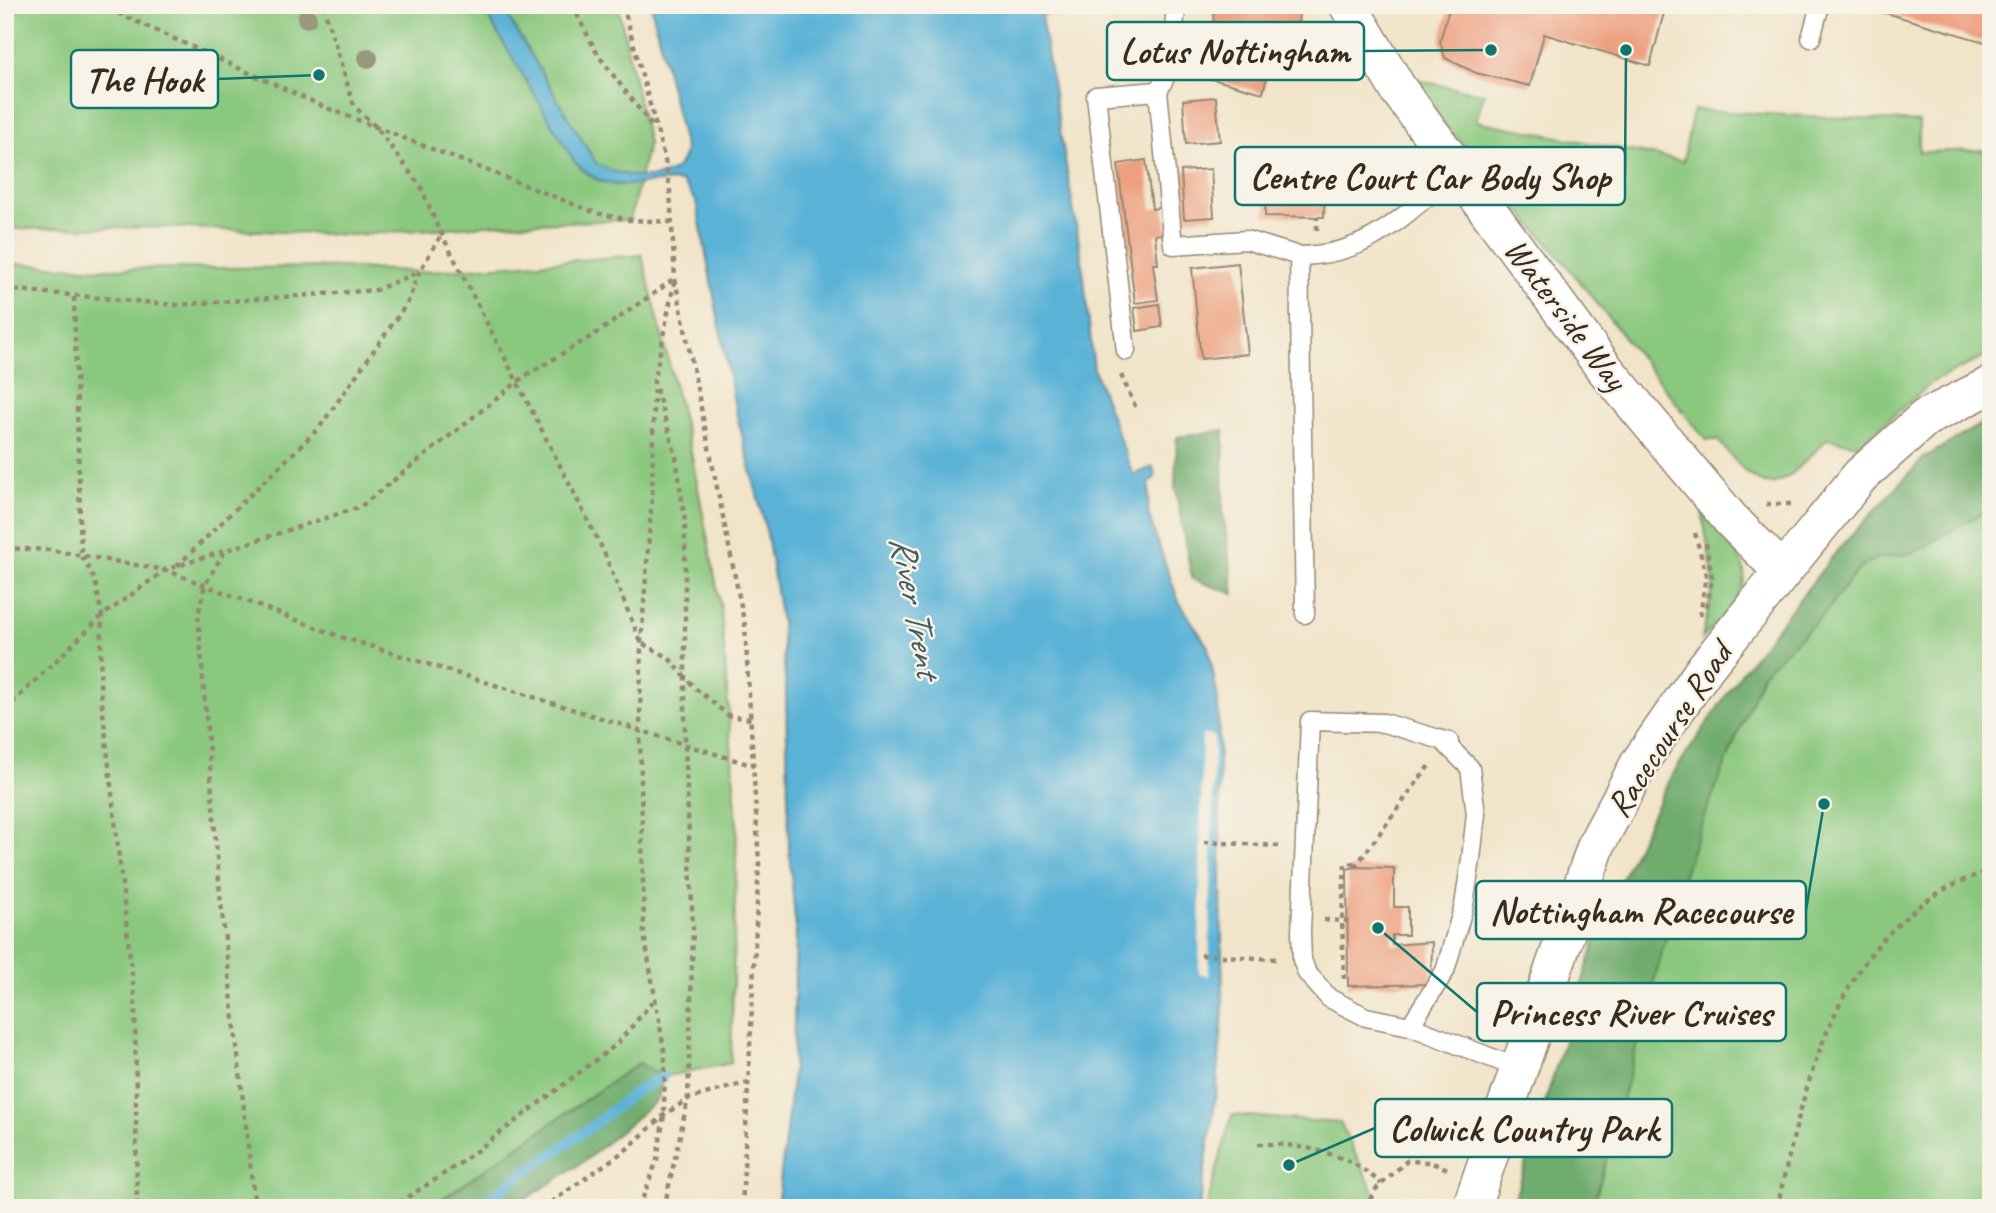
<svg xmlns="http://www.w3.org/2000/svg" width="1996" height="1213" font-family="Caveat,sans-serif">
	<rect width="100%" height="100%" fill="#f7f3e8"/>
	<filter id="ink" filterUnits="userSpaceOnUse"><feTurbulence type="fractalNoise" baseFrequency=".0143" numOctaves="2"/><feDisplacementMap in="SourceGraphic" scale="14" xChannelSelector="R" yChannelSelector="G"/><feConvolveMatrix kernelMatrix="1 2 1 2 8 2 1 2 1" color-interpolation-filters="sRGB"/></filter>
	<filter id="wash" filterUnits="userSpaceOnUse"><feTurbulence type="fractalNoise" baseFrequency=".00686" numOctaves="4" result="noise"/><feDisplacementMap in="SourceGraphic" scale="28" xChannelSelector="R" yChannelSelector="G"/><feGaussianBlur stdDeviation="1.57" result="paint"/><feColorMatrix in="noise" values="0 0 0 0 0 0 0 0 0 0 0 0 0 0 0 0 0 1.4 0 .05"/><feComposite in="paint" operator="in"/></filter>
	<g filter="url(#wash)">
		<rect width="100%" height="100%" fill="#f1e4c9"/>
		<g fill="#8ac87e" stroke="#62794e" stroke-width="2">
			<polygon points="5,5 618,5 648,144 630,220 500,224 353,235 164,227 5,229"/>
			<path d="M1415 80 1484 94 1476 121 1683 161 1693 110 1919 122V152L1984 150 1991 199V354L1934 381 1859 445 1827 439C1776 492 1768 504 1718 440H1706L1564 262 1441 120Z"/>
			<polygon points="642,255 691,452 721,609 737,824 731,1063 663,1077 639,1063 429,1208 5,1208 5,263 102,269 341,267 419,272"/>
			<polygon points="1991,418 1991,1208 1512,1208 1602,920 1646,829 1740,675 1838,550 1924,458"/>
			<path d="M1702 511C1757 573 1760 576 1702 639L1714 583Z"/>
			<polygon points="1232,1115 1340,1123 1382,1208 1206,1208"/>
		</g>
		<g fill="#6fac6d" stroke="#556b46" stroke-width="2">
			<polygon points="1991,418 1991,508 1913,553 1875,559 1857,571 1824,614 1763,673 1702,821 1679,889 1593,1208 1512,1208 1602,920 1670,778 1740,675 1838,550 1924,458"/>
			<polygon points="1224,430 1223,512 1234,594 1192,579 1175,487 1177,437"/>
			<polygon points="639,1063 663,1077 658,1099 586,1160 512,1208 429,1208"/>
		</g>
		<path fill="#5ab2d7" stroke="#4a6e7a" stroke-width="2" d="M481 5H501L596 163C619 178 682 190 685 149L651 5H1052L1054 11 1041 16 1082 261 1094 370 1133 475 1153 467 1155 477 1149 484 1148 513 1152 526 1178 600 1208 647 1218 699 1223 1010 1217 1087 1199 1208H777L793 1071 796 930 789 850 786 691 781 622 767 534 735 407 696 201 682 182C639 177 611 202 574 161Z"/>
		<polygon fill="#f1e4c9" points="1202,735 1214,736 1209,976 1199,973"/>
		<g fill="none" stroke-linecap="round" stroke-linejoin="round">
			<polyline stroke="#5ab2d7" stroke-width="10" points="474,1208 595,1124 635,1092 663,1077"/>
		</g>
		<g id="blocks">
			<g fill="#ed9f7e">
				<polygon points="1450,5 1666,5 1650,66 1544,34 1530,86 1476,73 1445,58 1440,41"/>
				<polygon points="1862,5 1991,5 1991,44 1862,6"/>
				<polygon points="1214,6 1299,11 1297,39 1213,33"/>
				<polygon points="1222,42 1272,56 1263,93 1212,79"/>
				<polygon points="1216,97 1220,141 1186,144 1183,100"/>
				<polygon points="1146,160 1152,209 1164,207 1168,233 1155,235 1158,264 1153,264 1158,300 1135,303 1118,164"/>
				<polygon points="1211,169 1214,217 1184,219 1181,171"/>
				<polygon points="1267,176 1325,178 1324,217 1265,216"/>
				<polygon points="1238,263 1248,354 1201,359 1192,268"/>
				<polygon points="1159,304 1162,327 1137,331 1134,308"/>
				<polygon points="1355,867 1394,868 1394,907 1408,907 1408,935 1392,935 1392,945 1432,942 1431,984 1348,986 1347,869"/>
			</g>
		</g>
	</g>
	<g filter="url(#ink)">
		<use href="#blocks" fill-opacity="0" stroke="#968774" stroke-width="2"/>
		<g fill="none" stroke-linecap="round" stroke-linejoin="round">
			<g stroke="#968774" stroke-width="21">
				<g id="lane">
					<polyline points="1811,38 1820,5"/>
					<polyline points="1158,91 1171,66 1176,5"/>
					<path d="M1299 256C1373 255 1403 214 1457 172"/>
					<polyline points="1126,351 1096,96 1158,91 1173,245 1246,240 1299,256 1305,614"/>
					<polyline points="1410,1026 1445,971 1464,905 1471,859 1476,814 1470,768 1445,743 1449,742 1384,723 1310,721 1301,932 1302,960 1307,973 1329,998 1366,1017 1410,1026 1520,1069"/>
				</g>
			</g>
			<g stroke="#968774" stroke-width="40">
				<g id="street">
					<polyline points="1348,5 1398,89 1605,369 1732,521 1782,571"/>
					<polyline points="1471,1208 1597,843 1640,762 1705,668 1860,476 1925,418 1991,385"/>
				</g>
			</g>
			<g stroke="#968774" stroke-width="4.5" stroke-dasharray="5 5" stroke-linecap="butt">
				<polyline points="100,5 322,106 596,213 630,220 671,222"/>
				<polyline points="323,5 354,106 377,128 421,187 437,225 603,550 641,643 668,657 695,688 729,716 751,719"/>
				<polyline points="572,5 598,55 655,130"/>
				<polyline points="623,5 665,160 670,191 675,279 745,626 759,864 742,1208"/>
				<polyline points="1317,230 1317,217"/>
				<polyline points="5,289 176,305 376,290 419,272"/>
				<polyline points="74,297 81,555 95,580 102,616 100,685 135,1002 137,1208"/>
				<polyline points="1121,375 1136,408"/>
				<polyline points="656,389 676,456 685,522 685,745 693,930 688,1099 664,1208"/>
				<polyline points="1766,504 1792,504"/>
				<polyline points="1695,533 1706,575 1700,617"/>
				<polyline points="1706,543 1712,577 1706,611"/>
				<polyline points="5,548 49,550 165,570 341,637 754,766"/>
				<polyline points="224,552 205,585 198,615 220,894 255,1208"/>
				<polyline points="177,566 319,428 408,302 419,272 443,232"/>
				<polyline points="5,710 102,616 165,570 360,507 525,376 600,331 674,279"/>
				<polyline points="1204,842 1280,846"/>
				<polyline points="1355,867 1431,763"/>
				<polyline points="1324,920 1348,921"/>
				<polyline points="1201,955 1277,959"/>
				<polyline points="1344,979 1342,920 1345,864 1358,863"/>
				<path d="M1258 1144C1300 1143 1350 1153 1381 1184"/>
				<polyline points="391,1208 459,1164 617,1044 655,999"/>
				<polyline points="543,1208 627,1149 664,1115 688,1099 748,1082"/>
				<polyline points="639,1208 657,1160 664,1115 665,1055 644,934 640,731 641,643 652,497 654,381 674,283"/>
				<polyline points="1365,1208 1376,1189 1407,1161 1429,1162 1448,1169"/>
				<path d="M1777 1208C1804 1090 1830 958 1942 891 1957 882 1975 876 1991 869"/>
			</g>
			<use href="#lane" stroke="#fff" stroke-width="18"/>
			<use href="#street" stroke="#fff" stroke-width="37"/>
		</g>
		<g fill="#9a987b">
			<circle cx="307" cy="18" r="10"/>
			<circle cx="368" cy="58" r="10"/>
		</g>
	</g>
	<g text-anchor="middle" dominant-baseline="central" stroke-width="5" stroke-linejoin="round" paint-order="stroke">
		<g font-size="35" fill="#3b2a1e" stroke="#f7f3e8">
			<text transform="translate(1566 314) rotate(53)">Waterside Way</text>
			<text transform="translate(1669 730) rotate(-57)">Racecourse Road</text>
		</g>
		<g font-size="37" font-style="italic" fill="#465a5f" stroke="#f7f3e8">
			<text transform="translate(916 606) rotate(79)">River Trent</text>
		</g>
	</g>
	<path fill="none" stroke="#0f766e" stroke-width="2.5" d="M1491 50L1364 51M319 75L218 79M1626 50L1625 176M1824 804L1806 910M1378 928L1477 1012M1289 1165L1375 1128"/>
	<g fill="#0f766e" stroke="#f7f3e8" stroke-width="2.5">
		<circle cx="1491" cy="50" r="7"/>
		<circle cx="319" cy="75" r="7"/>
		<circle cx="1626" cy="50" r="7"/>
		<circle cx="1824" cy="804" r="7"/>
		<circle cx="1378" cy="928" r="7"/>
		<circle cx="1289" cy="1165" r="7"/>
	</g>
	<g fill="#f7f3e8" stroke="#0f766e" stroke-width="2.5">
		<rect x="1107" y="22" width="257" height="58" rx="7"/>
		<rect x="71" y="50" width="147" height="58" rx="7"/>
		<rect x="1235" y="147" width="390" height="58" rx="7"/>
		<rect x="1476" y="881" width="330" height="58" rx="7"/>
		<rect x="1477" y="983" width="309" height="58" rx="7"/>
		<rect x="1375" y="1099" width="297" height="58" rx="7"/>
	</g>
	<g font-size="37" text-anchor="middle" font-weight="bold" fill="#3b2a1e">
		<text x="1235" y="63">Lotus Nottingham</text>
		<text x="144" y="92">The Hook</text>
		<text x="1430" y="189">Centre Court Car Body Shop</text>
		<text x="1641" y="923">Nottingham Racecourse</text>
		<text x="1631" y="1025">Princess River Cruises</text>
		<text x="1524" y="1141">Colwick Country Park</text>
	</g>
	<rect width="1996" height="1213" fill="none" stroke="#f7f3e8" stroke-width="28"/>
</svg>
